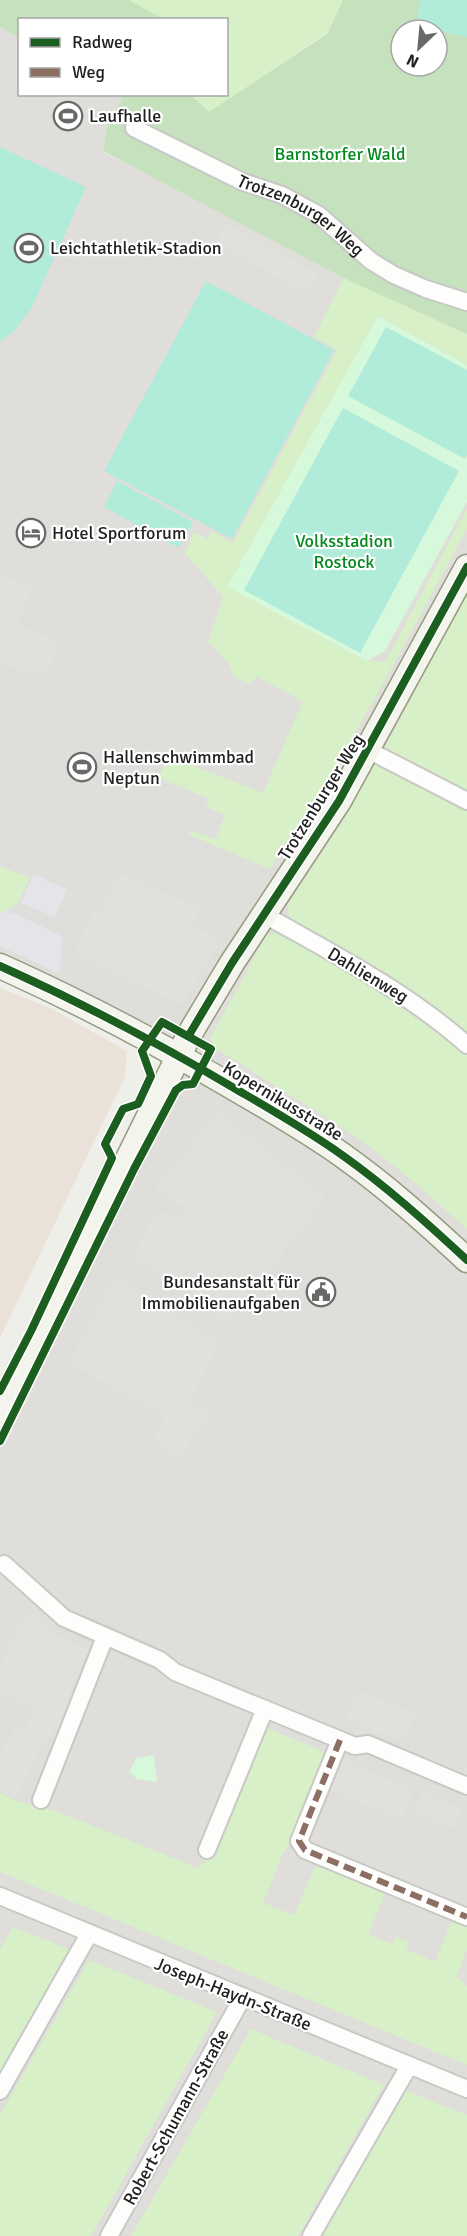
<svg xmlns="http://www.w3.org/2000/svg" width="467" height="2236" font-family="Signika,sans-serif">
	<rect width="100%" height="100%" fill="#efefea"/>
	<polygon fill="#dfdedb" points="0,27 19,38 20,94 116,94 122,98 107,125 103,152 467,334 467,2236 0,2236 0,1418 178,1055 0,966"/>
	<polygon fill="#eae2d9" points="0,988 50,1008 127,1051 125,1077 0,1338"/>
	<g fill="#d7f0c7">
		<polygon points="129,0 343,0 327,33 209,113 191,95 226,94 226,20 160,19 160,18"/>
		<polygon points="344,278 467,334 467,365 379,316 227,587 367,661 386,661 467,508 467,529 389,673 305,821 297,825 270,869 189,835 191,830 215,840 225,815 206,807 209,799 159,778 168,756 263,793 303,701 257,677 250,684 234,677 228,662 208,642 223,597 185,553 194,532 207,539 211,531 233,543 337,350 314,337"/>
		<polygon points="467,595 467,791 384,749"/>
		<polygon points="375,762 467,811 467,1032 396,981 290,919 287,906 340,825"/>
		<polygon points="0,866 30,878 18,903 0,914"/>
		<polygon points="281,931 420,1016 467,1055 467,1229 414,1182 357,1137 214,1047 210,1039 266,936"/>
		<polygon points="263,1726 327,1753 286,1850 284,1851 263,1903 294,1915 317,1863 386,1891 368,1934 391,1944 396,1937 409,1942 406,1949 435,1962 453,1918 467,1924 467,1950 456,1976 467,1986 467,2065 0,1872 0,1793 17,1801 56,1811 198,1868 215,1852"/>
		<polygon points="13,1927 71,1950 0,2072 0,1949"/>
		<polygon points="89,1960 217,2012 91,2236 0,2236 0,2115"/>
		<polygon points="251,2029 384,2085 298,2236 131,2236"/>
		<polygon points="404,2090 467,2115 467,2236 321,2236"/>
	</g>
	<g fill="#c5e1bd" fill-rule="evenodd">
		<polygon points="0,0 129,0 161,18 160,20 20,20 19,38 0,27"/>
		<path d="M343 0H420L467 32V334L344 278 103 151 107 125 122 98 116 95H191L209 112 327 34ZM401 30H437V66H401Z"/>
	</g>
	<g fill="#d6f8db">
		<polygon points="378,316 467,365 467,502 385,651 367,661 227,587"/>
		<polygon points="154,1755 157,1782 137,1779 129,1772 136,1758"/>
	</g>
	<g fill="#b1ebda">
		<polygon points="420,0 467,0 467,37 416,26"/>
		<polygon points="0,147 86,187 31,309 14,331 0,342"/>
		<polygon points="206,281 334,350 232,539 104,471"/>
		<polygon points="386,327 467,370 467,455 465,459 348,396"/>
		<polygon points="343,408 459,471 360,653 244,590"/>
		<polygon points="117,481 193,522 179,548 104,507"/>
	</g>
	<g fill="#e0e0dd">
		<polygon points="226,223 319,274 308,294 215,243"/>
		<polygon points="0,575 32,588 17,624 60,642 49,671 36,675 0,664"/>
		<polygon points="118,873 200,908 193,926 214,937 218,944 182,1005 73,954 93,911 100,913"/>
		<polygon points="217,1113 326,1197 228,1323 180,1285 131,1258 158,1210 177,1217 187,1208 154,1190"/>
		<polygon points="115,1275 220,1343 190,1403 211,1415 177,1459 153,1440 165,1416 69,1363"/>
		<polygon points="26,1611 60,1637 89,1650 72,1688 63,1720 43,1745 16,1799 0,1791 0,1755 14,1728 23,1732 34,1709 25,1704 23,1706 21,1704 21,1702 0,1691 0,1665"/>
		<polygon points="357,1690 416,1713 404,1742 346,1718"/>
		<polygon points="340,1759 414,1791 402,1820 328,1789"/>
		<polygon points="422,1792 463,1809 455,1829 414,1812"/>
	</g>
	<g fill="#e5e4e9">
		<polygon points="33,874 67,889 55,917 21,903"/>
		<polygon points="4,911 16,914 62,936 60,974 0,946 0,914"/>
	</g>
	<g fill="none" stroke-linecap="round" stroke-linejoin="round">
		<g stroke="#c8c8c6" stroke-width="20">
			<g id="street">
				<path id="s1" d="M134 128 243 182 282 195 319 215 371 261 394 275 426 289 467 302"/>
				<polyline points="368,750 467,801"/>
				<path d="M263 914C334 954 406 991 467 1045"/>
				<polyline points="4,1564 64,1618 160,1660 175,1672 355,1746 368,1744 467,1786"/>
				<polyline points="340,1740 299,1841 305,1850 467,1917"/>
				<polyline points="41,1800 105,1637"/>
				<polyline points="207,1850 265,1709"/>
				<polyline points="0,1896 467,2089"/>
				<polyline points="0,2091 89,1934"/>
				<polyline points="109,2236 243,1997"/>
				<polyline points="311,2236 409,2066"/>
			</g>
		</g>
		<g stroke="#969b80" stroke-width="27">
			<g id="secondary">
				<path d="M0 966C80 1002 158 1043 234 1088 270 1109 307 1130 342 1155 386 1186 427 1223 467 1260"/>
				<polyline points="0,1418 189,1035 232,963 339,801 467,567"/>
			</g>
		</g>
		<use href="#street" stroke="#fdfdfc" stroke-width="16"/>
		<use href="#secondary" stroke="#f3f5ec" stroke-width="24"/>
		<polyline stroke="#8d6e63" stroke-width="6" stroke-dasharray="12 6" stroke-linecap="butt" points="340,1740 299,1841 305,1850 467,1917"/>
		<g stroke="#fff" stroke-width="11">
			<g id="cycleway">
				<path d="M0 966C80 1002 158 1043 234 1088 270 1109 307 1130 342 1155 386 1186 427 1223 467 1260"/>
				<polyline points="189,1035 232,963 339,801 467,567"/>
				<polyline points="0,1391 31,1331 112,1158 105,1144 123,1109 138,1104 151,1076 142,1051 162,1022 211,1049 193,1084 183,1085 176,1090 134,1169 0,1441"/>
			</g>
		</g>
		<use href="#cycleway" stroke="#1b5e20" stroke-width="8"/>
	</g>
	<defs>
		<g id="stadium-ring" transform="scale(1.5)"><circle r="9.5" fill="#fff" stroke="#696967" stroke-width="1.5"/><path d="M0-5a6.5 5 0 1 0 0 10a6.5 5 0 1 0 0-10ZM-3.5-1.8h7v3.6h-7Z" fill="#696967"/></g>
		<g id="hotel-ring" transform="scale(1.5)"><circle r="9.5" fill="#fff" stroke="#696967" stroke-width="1.5"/><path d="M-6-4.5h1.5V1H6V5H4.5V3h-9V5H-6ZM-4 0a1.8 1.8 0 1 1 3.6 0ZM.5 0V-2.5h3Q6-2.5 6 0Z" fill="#696967"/></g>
		<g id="civic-ring" transform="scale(1.5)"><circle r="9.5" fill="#fff" stroke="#696967" stroke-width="1.5"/><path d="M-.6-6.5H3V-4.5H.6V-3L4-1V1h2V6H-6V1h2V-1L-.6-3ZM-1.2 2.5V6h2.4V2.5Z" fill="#696967"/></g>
	</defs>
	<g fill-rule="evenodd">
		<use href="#stadium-ring" x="68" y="116"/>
		<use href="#stadium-ring" x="29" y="248"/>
		<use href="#hotel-ring" x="31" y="533"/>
		<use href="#stadium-ring" x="82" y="767"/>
		<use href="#civic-ring" x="321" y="1292"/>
	</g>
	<g text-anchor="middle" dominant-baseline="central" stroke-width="4.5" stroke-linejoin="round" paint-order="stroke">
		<g font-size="18" fill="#212121" stroke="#fff" text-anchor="start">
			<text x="89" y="116">Laufhalle</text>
			<text x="50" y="248">Leichtathletik-Stadion</text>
			<text x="52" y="533">Hotel Sportforum</text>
			<text x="103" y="757">Hallenschwimmbad<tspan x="103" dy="21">Neptun</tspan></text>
			<text x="300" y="1282" text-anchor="end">Bundesanstalt für<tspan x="300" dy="21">Immobilienaufgaben</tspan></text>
		</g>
		<g font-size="18" fill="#02881c" stroke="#fff">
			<text x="340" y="154">Barnstorfer Wald</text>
			<text x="344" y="541">Volksstadion<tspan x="344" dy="21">Rostock</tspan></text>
		</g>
		<g font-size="18" fill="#212121" stroke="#fff">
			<text stroke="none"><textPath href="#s1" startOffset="189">Trotzenburger Weg</textPath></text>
			<text transform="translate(321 797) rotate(-58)">Trotzenburger Weg</text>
			<text transform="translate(368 975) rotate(31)">Dahlienweg</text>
			<text transform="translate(283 1101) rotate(31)">Kopernikusstraße</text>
			<text transform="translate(233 1994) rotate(22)">Joseph-Haydn-Straße</text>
			<text transform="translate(176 2117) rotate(-61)">Robert-Schumann-Straße</text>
		</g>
	</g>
	<rect x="18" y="18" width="210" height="78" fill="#ffffff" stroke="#a6a6a6" stroke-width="1.5"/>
	<rect x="30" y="38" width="30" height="9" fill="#1b5e20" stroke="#a6a6a6" stroke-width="1.5"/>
	<text x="72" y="48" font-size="18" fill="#212121">Radweg</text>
	<rect x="30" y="68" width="30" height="9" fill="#8d6e63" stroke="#a6a6a6" stroke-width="1.5"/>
	<text x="72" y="78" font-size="18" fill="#212121">Weg</text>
	<g transform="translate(419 48) rotate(206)"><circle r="28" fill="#ffffff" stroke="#a6a6a6" stroke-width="1.5"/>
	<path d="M0-4.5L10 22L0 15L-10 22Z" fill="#696967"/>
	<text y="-9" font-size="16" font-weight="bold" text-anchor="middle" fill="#212121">N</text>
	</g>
</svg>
